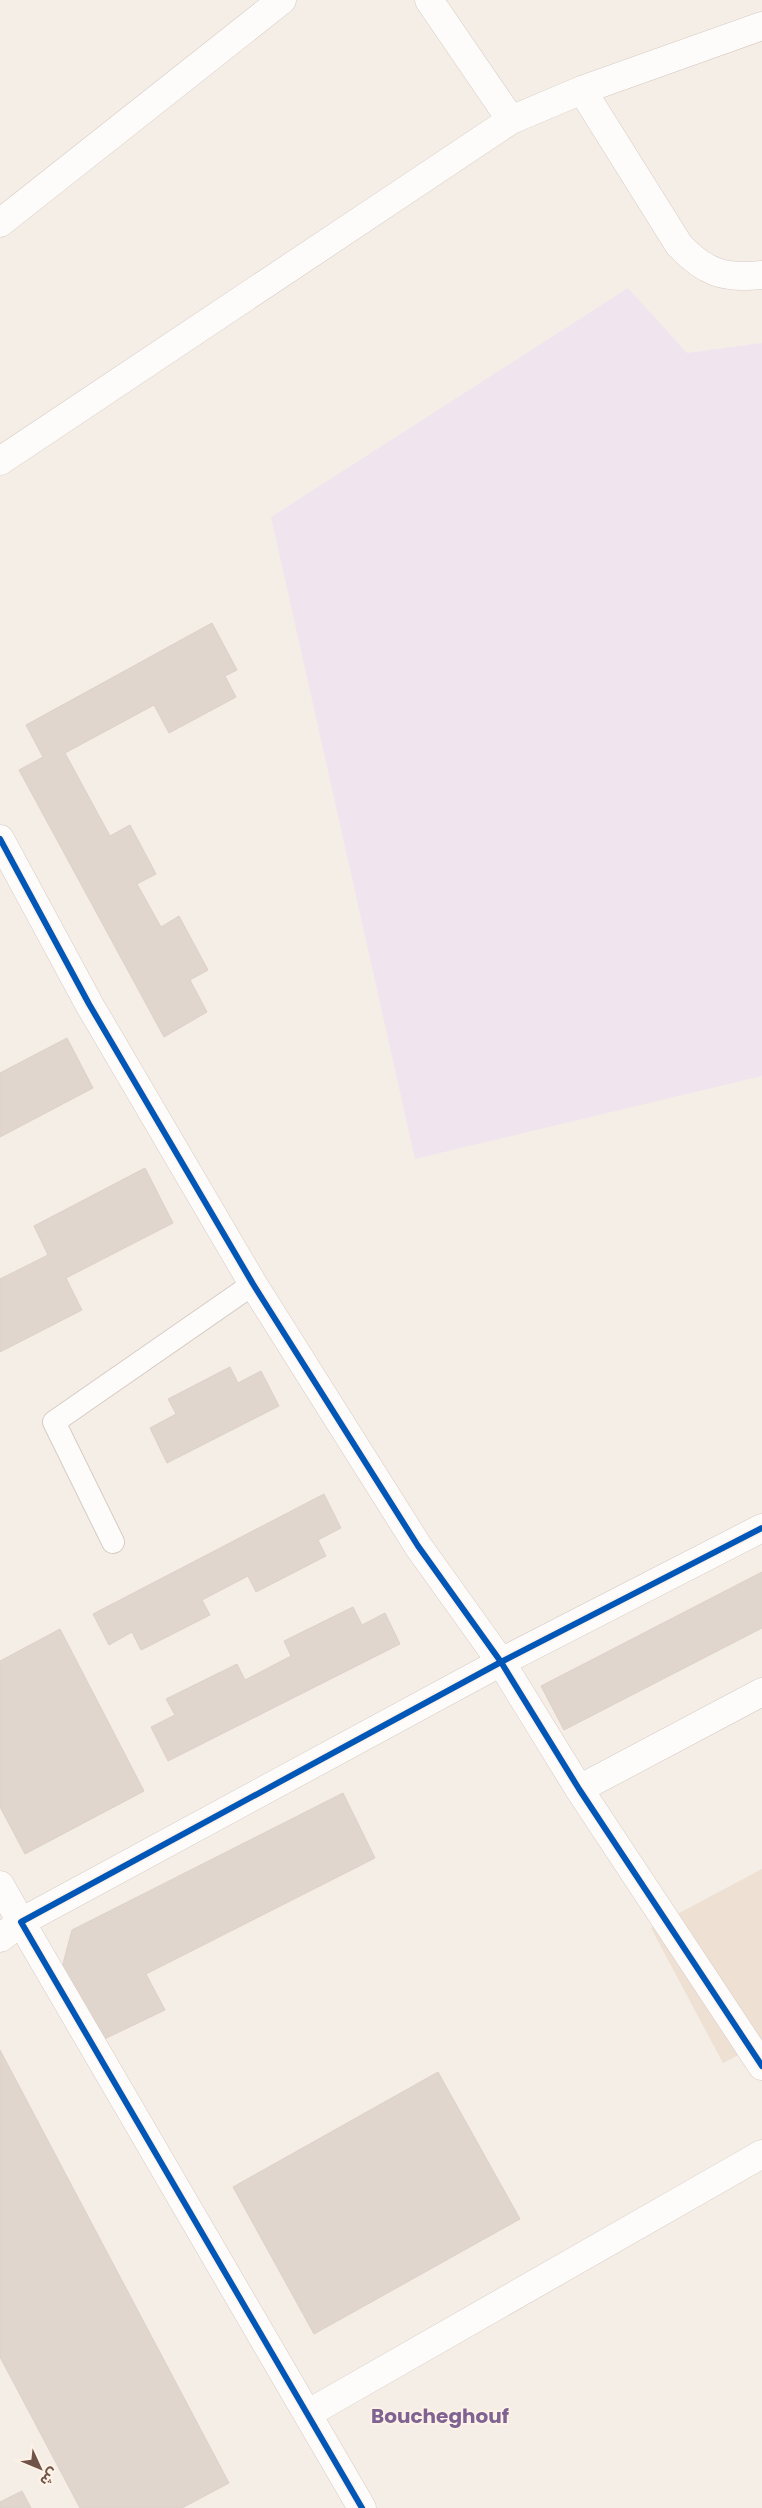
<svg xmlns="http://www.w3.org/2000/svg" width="762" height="2508" font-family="Poppins,'Noto Sans Arabic',sans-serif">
	<rect width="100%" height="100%" fill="#f5eee6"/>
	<polygon fill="#eee0d3" points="762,1869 762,2077 748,2050 723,2063 651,1928"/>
	<polygon fill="#f0e5ef" points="628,288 687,353 762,343 762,1076 415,1159 271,517"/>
	<g fill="#e1d6ce" stroke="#ddd0c9">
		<polygon points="212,623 237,670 225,676 236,697 169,733 154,705 65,753 110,836 130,825 156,874 137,884 161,927 179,916 208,970 190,980 207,1012 164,1037 19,770 43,757 26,725"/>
		<polygon points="67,1038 93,1088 0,1137 0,1073"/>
		<polygon points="145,1168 173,1223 66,1278 82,1310 0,1352 0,1279 48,1255 34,1226"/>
		<polygon points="230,1367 238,1383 261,1371 279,1406 167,1463 150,1428 176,1414 168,1399"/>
		<polygon points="324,1494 341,1528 318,1540 326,1556 256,1592 248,1576 202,1600 210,1615 141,1650 132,1632 109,1645 93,1614"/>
		<polygon points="762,1572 762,1628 564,1730 541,1686"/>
		<polygon points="353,1607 362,1625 385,1613 400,1644 168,1761 151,1727 175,1715 166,1699 237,1664 245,1680 291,1656 284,1641"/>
		<polygon points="60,1629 144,1791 25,1854 0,1807 0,1661"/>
		<polygon points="343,1793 375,1858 146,1974 165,2010 94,2044 60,1975 72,1930"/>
		<polygon points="0,2050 229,2483 182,2508 80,2508 0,2357"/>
		<polygon points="438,2072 520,2219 314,2334 233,2187"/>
		<polygon points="22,2491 31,2508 0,2508 0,2502"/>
	</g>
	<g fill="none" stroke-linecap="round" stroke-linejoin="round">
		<g stroke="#d6cbc4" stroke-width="24">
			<polyline id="lane" points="113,1542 54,1422 253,1284"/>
		</g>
		<g stroke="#d6cbc4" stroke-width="29">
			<g id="street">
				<polyline points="429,0 511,120"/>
				<path d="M582 90 679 245C705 273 725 279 762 275"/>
				<polyline points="0,223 282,0"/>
				<polyline points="0,461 511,120 582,90 762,26"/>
				<polyline points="0,839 89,1004 253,1284 418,1546 501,1662 579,1789 762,2066"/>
				<polyline points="579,1789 762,1692"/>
				<polyline points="0,1885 21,1922 0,1938"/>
				<polyline points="309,2413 762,2154"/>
				<polyline points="362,2508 21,1922 501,1662 762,1528"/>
			</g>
		</g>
		<use href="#lane" stroke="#fefcfb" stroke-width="22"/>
		<use href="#street" stroke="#fefcfb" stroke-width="28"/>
		<g stroke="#fef2e6" stroke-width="9">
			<g id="cycleway">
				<polyline points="0,839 89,1004 253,1284 418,1546 501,1662 579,1789 762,2066"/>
				<polyline points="362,2508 21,1922 501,1662 762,1528"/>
			</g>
		</g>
		<use href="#cycleway" stroke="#0057b8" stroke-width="6"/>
	</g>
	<g text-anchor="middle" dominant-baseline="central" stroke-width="4" stroke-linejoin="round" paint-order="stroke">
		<g font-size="20" font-weight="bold" fill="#7f6493" stroke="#fef2e6">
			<text x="440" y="2416">Boucheghouf</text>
		</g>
	</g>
	<g transform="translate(40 2468) rotate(134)" stroke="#fef2e6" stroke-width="4" paint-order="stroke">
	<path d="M0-4L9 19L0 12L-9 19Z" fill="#705349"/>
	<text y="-8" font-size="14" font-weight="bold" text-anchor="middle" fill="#705349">ش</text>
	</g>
</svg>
